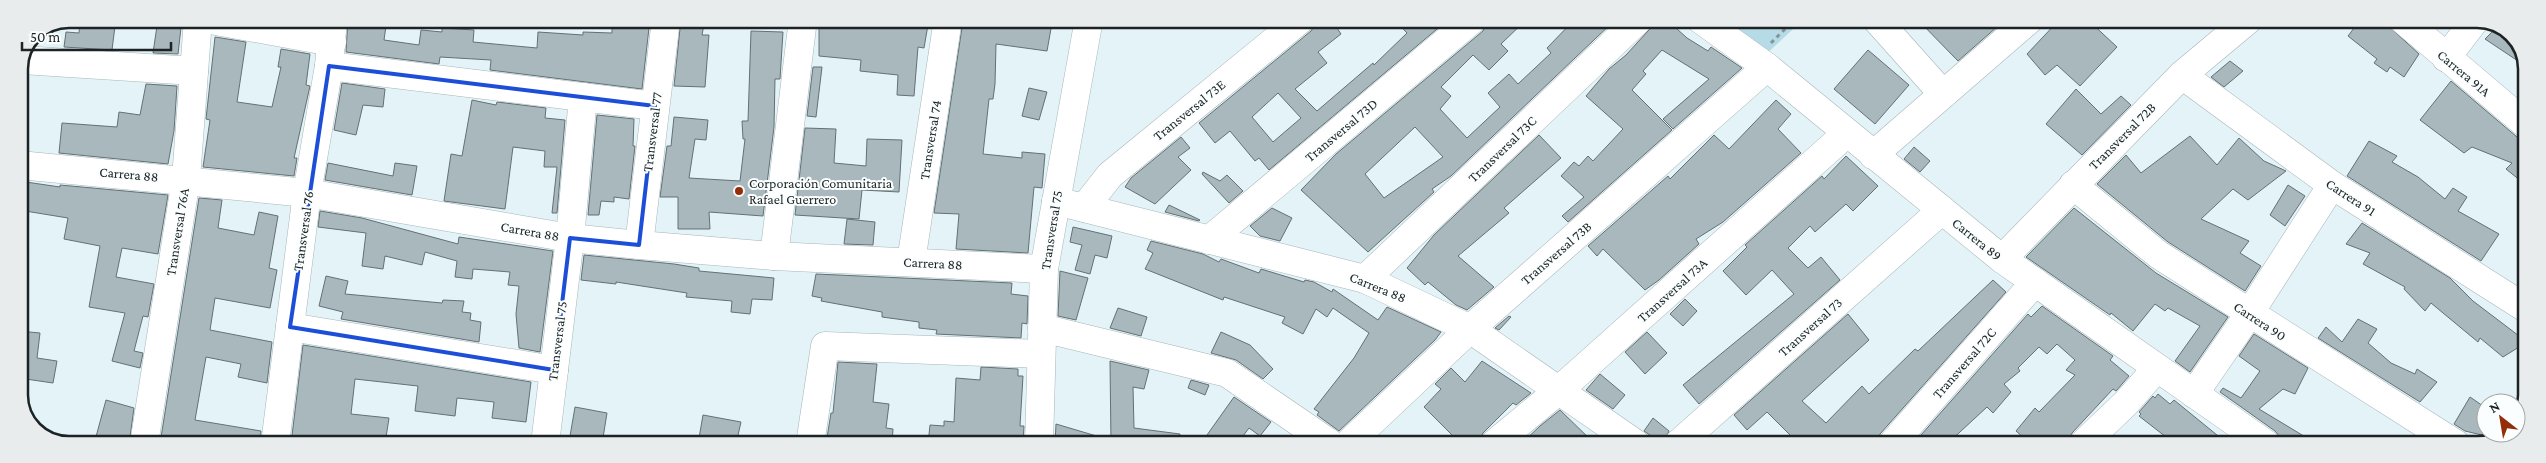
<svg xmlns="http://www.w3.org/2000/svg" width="2546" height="463" font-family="'Crimson Pro',serif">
	<rect width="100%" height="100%" fill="#e3f3f8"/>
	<polygon fill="#b4dbe6" points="1705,19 1804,19 1764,56"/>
	<g fill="#a9b8bd" stroke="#637175" fill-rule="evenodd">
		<polygon points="158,19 182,19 178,54 153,53"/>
		<polygon points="348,19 387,19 384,40 419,45 421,30 442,32 442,28 474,30 473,42 537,48 538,32 583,35 583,32 612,33 612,23 624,24 624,19 650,19 642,89 490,70 491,60 440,57 439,64 346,52"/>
		<polygon points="681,19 705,19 702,35 709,35 705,87 674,86"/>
		<polygon points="819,19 929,19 924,48 918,47 914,96 897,95 898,75 860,71 861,60 819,56"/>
		<polygon points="1002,19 1026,27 1028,19 1052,23 1047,51 996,44 995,84 993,99 989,99 983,154 1022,158 1022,152 1045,154 1042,188 1034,187 1028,253 956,249 959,214 934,213 963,21 1000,22"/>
		<path d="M1319 19H1331L1341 34 1318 52 1327 63 1295 89 1317 111 1373 63 1374 65 1407 33 1394 19H1449L1269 170 1259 158 1255 161 1230 131 1215 143 1199 123 1311 31ZM1278 93 1301 118 1273 142 1252 117Z"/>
		<path d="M1488 19H1527L1501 44 1508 51 1489 70 1473 55 1441 87 1451 96 1440 109 1467 138 1500 107 1488 93 1509 74 1518 84 1551 53 1547 48 1575 19H1616L1451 176 1432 189 1434 192 1368 252 1301 190 1336 154 1483 31ZM1415 127 1443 157 1384 198 1365 174Z"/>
		<polygon points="1659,19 1666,19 1687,38 1708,51 1711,47 1742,68 1673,129 1663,119 1709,79 1662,50 1643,71 1646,74 1632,90 1672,130 1568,222 1562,216 1584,197 1561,176 1574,162 1579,166 1588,156 1593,161 1623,129 1586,96 1609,69 1626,55"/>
		<polygon points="1917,19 2006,19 1958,61"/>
		<polygon points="2060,19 2087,19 2117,47 2080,86 2057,65 2045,75 2027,54"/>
		<polygon points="2361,19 2381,19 2419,54 2404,77 2390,67 2387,72 2374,63 2377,59 2348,36"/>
		<polygon points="80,21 115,26 112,50 64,47 66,32 79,33"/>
		<polygon points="2498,26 2513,33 2527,62 2527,67 2485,39"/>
		<polygon points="751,31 783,32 780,79 775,79 774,127 763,216 709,212 710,229 678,229 678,197 660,197 667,146 671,146 674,117 708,120 706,140 695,139 689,178 740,181 745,139 743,139 742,121 748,121"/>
		<polygon points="215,37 246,42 237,102 272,107 281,67 278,67 281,49 310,54 306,85 310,86 294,158 297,158 294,176 203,167 210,120 206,119"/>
		<polygon points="1868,50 1909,85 1875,124 1834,89"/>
		<polygon points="2230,61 2243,71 2224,87 2211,77"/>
		<polygon points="813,67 822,67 816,117 807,116"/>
		<polygon points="2451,81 2517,137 2527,140 2527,186 2506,169 2512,163 2472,147 2464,153 2420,120"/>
		<polygon points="342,83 385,89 383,107 363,105 356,135 334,130"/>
		<polygon points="146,84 177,86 174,131 168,164 59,153 62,123 117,127 119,112 140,115"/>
		<polygon points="1029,88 1047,92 1039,120 1022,116"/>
		<polygon points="2076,89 2101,114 2121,96 2131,105 2082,155 2046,124"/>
		<polygon points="472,100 496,105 497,102 546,108 545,118 565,120 557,213 552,213 557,167 544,167 545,151 513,147 505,209 444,201 451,154 462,156"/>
		<polygon points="1776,100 1791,114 1778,129 1801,153 1723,222 1696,239 1699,244 1659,280 1645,290 1603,249 1597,256 1588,246 1668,176 1670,179 1714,135 1729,149"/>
		<polygon points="597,115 634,119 633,146 635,146 629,199 614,197 614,202 601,201 599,215 588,215"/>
		<polygon points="805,128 836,129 834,163 866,166 867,139 902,140 899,192 862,190 859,219 795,215"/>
		<polygon points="1539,135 1561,158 1504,208 1509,213 1458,256 1494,287 1467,310 1456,305 1428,282 1425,285 1407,268 1434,235"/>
		<polygon points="2190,136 2217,165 2239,138 2264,161 2286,171 2248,200 2233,189 2201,219 2249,241 2240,253 2261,266 2245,291 2168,242 2097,184 2126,155 2141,173"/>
		<polygon points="1181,137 1190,148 1178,157 1191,170 1155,204 1125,187 1131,178"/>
		<polygon points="2369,141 2397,156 2392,162 2418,177 2445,199 2453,188 2467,197 2458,211 2499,234 2481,261 2347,176"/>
		<polygon points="1914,147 1930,161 1920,172 1904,159"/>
		<polygon points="1846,156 1878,186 1853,211 1846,204 1815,232 1810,226 1788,248 1808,268 1821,257 1840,280 1699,404 1683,385 1794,294 1772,270 1746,295 1723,271 1747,247 1745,245 1822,176 1824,179"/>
		<polygon points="328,163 393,176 395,163 417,166 412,195 325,180"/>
		<polygon points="1203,172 1220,181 1227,175 1243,191 1229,203 1202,174"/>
		<polygon points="19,181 60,187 60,185 168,195 158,254 122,248 116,277 154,284 148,317 143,316 134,351 143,353 140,368 112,361 125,313 89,307 100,246 64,239 68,218 19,210"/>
		<polygon points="2288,185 2305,196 2285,226 2270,215"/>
		<polygon points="199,198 222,200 218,228 254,235 259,212 278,216 269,268 277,270 270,308 215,298 210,330 272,342 267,383 238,377 241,364 206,357 195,420 261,431 260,444 160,444"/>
		<polygon points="1169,205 1200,220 1199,221 1165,212"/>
		<polygon points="1272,208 1292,218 1280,241 1260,236 1250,226"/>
		<polygon points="2074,208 2156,273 2228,317 2190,372 2175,361 2200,326 2168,308 2165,311 2155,304 2133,331 2111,313 2110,315 2026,257"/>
		<polygon points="320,211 362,218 458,244 459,237 553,251 540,352 519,348 516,314 519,286 508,285 510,272 473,269 472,279 455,277 457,261 425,252 422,265 385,256 383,269 362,266 366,233 318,227"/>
		<polygon points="847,219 875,222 873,245 844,244"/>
		<polygon points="2362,223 2450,278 2473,301 2527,342 2503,357 2480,338 2478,342 2431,303 2425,311 2404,289 2405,287 2363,264 2370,253 2346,244"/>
		<polygon points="1073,227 1112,236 1107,258 1095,255 1090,274 1075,270 1082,245 1070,242"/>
		<polygon points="1151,241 1203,254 1219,262 1221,259 1259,273 1261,269 1304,282 1305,280 1314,282 1332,292 1333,289 1378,320 1387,307 1441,332 1435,340 1339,431 1317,415 1319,412 1314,409 1354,358 1369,333 1333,308 1327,317 1316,309 1303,334 1282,323 1285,317 1224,297 1223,300 1145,269 1153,253 1147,250"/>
		<polygon points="584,255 674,264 699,268 699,271 774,278 772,300 752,299 750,314 731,312 732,301 686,297 687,293 616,282 616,284 581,280"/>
		<polygon points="1060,271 1088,278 1076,320 1058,316"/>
		<polygon points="816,274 1012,283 1011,294 1028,296 1027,324 1022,323 1021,338 936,334 937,330 919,328 919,322 882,317 882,312 821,301 822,298 812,296"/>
		<polygon points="326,276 348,281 345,294 442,303 443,300 464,301 462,312 471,313 470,320 481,322 479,342 341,319 343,312 319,306"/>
		<polygon points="1993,280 2006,292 1880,434 1877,444 1799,444 1767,412 1747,430 1734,415 1848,314 1869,340 1802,401 1826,423 1862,386 1869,394 1915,349 1918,351"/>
		<polygon points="1685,299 1697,311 1683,326 1670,314"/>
		<polygon points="2042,306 2113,356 2110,360 2129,376 2116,391 2113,389 2072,433 2066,444 2031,444 2016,431 2035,408 2039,412 2075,375 2066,370 2075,360 2057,344 2047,354 2039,347 2018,368 2020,371 2004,384 2011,392 1993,413 1987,407 1947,444 1913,444 2028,314 2031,317"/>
		<polygon points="1118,308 1147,317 1141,336 1110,328"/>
		<polygon points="1509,316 1511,317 1499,330 1495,328"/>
		<polygon points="2358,319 2377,329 2368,343 2391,363 2415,374 2417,369 2437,382 2420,402 2318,338 2326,327 2342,342"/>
		<polygon points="19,331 40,333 37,358 57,361 53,383 19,378"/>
		<polygon points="1221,332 1250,345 1273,369 1263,379 1236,360 1211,353"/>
		<polygon points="1647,332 1667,353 1645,374 1625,352"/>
		<polygon points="2254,334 2308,368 2295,394 2283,389 2259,409 2317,444 2281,444 2280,437 2275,431 2220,392 2223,388 2241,398 2260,371 2239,356"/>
		<polygon points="303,345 531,382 526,422 492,418 494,402 457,398 455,416 415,411 418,386 355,379 351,414 389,418 385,444 291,444"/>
		<polygon points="1110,361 1149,370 1144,389 1133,387 1134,428 1180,434 1180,444 1111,444"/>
		<polygon points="1482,361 1531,393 1516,405 1513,403 1483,433 1477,444 1461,444 1424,407 1441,389 1435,384 1451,368 1465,382"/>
		<polygon points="838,362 877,364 873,402 889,404 886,428 893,429 892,444 826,444 831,413 833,413"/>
		<polygon points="981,367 1018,369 1018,376 1023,376 1020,426 1024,426 1023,444 928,444 930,425 944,426 944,421 954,422 956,378 980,380"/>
		<polygon points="1600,374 1625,395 1613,409 1586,390"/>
		<polygon points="1191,380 1209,385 1205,395 1188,388"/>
		<polygon points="2158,394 2170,404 2174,400 2228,444 2175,444 2139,416 2141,414 2139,412 2153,396 2155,398"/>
		<polygon points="1234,397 1271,422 1260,436 1249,428 1237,444 1220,444 1207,435"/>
		<polygon points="2470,397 2486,408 2486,436 2465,431 2454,424"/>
		<polygon points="106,400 134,408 129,444 94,444"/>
		<polygon points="575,407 607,413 602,444 569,442"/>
		<polygon points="1560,410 1595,444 1521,444 1540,426"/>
		<polygon points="703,415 741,422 736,444 698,444"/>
		<polygon points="1653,418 1669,431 1663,444 1644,431"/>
		<polygon points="1056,424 1110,440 1109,444 1055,444"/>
	</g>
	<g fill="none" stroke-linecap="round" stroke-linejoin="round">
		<g stroke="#a7b6bb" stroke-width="29">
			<g id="minor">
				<polyline points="205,19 332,42"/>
				<polyline points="1700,19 1767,67 2002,259 2266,444"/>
				<polyline points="1876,19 1943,94"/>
				<polyline points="2402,19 2527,125"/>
				<polyline points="2446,58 2476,19"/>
				<polyline points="22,60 194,71"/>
				<polyline points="329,66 655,106"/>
				<polyline points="2182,75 2332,185 2527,309"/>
				<polyline points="1873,155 2030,19"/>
				<polyline points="19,165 307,193 570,238 639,245 774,256 1044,269"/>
				<polyline points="2073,185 2159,255 2456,444"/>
				<polyline points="1056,201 1365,279 1470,329 1636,444"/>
				<polyline points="1084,208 1110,175 1301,19"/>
				<polyline points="1209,240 1473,19"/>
				<polyline points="639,245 666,19"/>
				<polyline points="774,256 803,19"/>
				<polyline points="2002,259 2182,75 2249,19"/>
				<polyline points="911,262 948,19"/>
				<polyline points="1365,279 1639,19"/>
				<polyline points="290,327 554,370"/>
				<polyline points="1042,328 1227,373 1331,444"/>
				<polyline points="2194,394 2249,314 2332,185"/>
				<polyline points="144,444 186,179 198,19"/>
				<polyline points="275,444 307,193 329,66 333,19"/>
				<polyline points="545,444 570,238 583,97"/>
				<polyline points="810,444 825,346 1041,354"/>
				<polyline points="1039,444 1044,269 1089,19"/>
				<polyline points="1348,444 1470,329 1767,67"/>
				<polyline points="1494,444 1558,391 1847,133"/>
				<polyline points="1678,444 1942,210"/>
				<polyline points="1892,444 2035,282"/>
				<polyline points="2083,444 2126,403 2157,368"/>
			</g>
		</g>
		<polyline stroke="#879396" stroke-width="3" stroke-dasharray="4 4" stroke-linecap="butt" points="1771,43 1795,19"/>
		<use href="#minor" stroke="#fff" stroke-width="28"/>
	</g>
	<path fill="none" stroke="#1d4ed8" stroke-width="4" stroke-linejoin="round" d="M329 66 655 106 639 245 570 238 554 370 290 327Z"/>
	<circle fill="#942e09" stroke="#fafefe" stroke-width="2" cx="739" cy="191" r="5"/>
	<g text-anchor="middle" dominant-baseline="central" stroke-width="4" stroke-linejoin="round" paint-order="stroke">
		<g font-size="14" fill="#1d2324" stroke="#fafefe">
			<text transform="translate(2464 73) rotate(40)">Carrera 91A</text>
			<text transform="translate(1189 110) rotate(-39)">Transversal 73E</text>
			<text transform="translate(1341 130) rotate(-40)">Transversal 73D</text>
			<text transform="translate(652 132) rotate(-83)">Transversal 77</text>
			<text transform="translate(2122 136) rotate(-45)">Transversal 72B</text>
			<text transform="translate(930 140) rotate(-81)">Transversal 74</text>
			<text transform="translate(1502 149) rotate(-44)">Transversal 73C</text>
			<text transform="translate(129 174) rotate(5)">Carrera 88</text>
			<text transform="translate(2351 197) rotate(33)">Carrera 91</text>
			<text transform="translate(1051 230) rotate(-81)">Transversal 75</text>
			<text transform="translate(303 231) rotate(-82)">Transversal 76</text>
			<text transform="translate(530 231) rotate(10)">Carrera 88</text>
			<text transform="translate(177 232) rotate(-81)">Transversal 76A</text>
			<text transform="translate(1977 239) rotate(39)">Carrera 89</text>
			<text transform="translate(1556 253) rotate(-41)">Transversal 73B</text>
			<text transform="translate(933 263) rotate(3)">Carrera 88</text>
			<text transform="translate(1378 287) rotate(22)">Carrera 88</text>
			<text transform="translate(1672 290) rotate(-42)">Transversal 73A</text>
			<text transform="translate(2260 321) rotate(33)">Carrera 90</text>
			<text transform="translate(1810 327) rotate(-42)">Transversal 73</text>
			<text transform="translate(557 341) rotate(-83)">Transversal 75</text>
			<text transform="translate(1964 363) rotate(-49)">Transversal 72C</text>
		</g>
		<g font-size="14" fill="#1d2324" stroke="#fafefe" text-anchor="start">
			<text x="749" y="183">Corporación Comunitaria<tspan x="749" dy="16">Rafael Guerrero</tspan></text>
		</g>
	</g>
	<path d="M0 0H2546V463H0ZM69 28H2477A41 41 0 0 1 2518 69V395A41 41 0 0 1 2477 436H69A41 41 0 0 1 28 395V69A41 41 0 0 1 69 28Z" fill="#e8eced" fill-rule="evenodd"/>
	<path fill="none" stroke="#1d2324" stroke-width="2.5" d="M69 28H2477A41 41 0 0 1 2518 69V395A41 41 0 0 1 2477 436H69A41 41 0 0 1 28 395V69A41 41 0 0 1 69 28Z"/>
	<g transform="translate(2501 418) rotate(329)"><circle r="24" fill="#fafefe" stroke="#a2a6a7"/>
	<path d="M0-4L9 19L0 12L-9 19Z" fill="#942e09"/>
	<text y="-8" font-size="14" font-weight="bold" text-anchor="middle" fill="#1d2324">N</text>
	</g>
	<path d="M22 42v8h149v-8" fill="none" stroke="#1d2324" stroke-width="2.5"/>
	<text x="30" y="42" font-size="15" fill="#1d2324" stroke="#fafefe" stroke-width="4" paint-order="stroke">50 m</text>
</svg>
